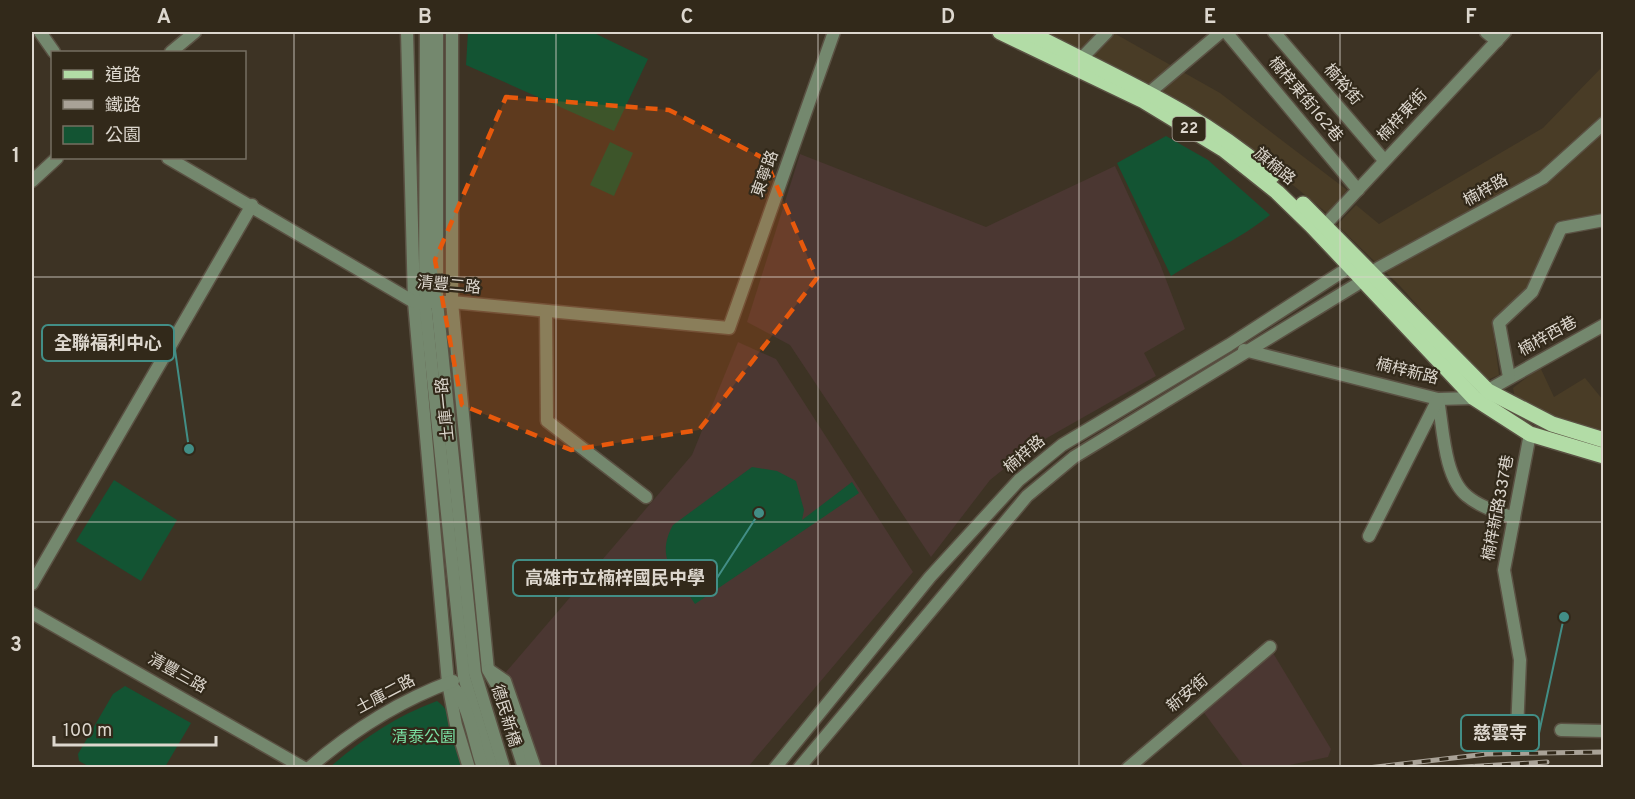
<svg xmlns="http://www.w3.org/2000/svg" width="1635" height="799" font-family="Overpass,'Noto Sans TC',sans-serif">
	<rect width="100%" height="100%" fill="#3d3324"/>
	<g fill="#493c26">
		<polygon points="1047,32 1112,32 1220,93 1347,190 1327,213 1254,153 1175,98"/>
		<polygon points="1603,66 1603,215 1557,221 1526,290 1492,322 1499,375 1485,381 1400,286 1337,225 1356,205 1379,224 1543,128"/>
		<polygon points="1540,367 1554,397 1585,378 1603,400 1603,433 1559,421 1515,398 1513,388"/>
	</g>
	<g fill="#4b3732">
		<polygon points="800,154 986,227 1115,166 1160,264 1185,329 1144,353 1156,376 1031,447 990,480 931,557 790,345 747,322"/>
		<polygon points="738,342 776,359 913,572 748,767 539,767 506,672 692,455"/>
		<polygon points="1273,653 1331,749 1328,757 1280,767 1244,767 1202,710"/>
	</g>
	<g fill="#135433">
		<polygon points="468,32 592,32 648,59 614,131 466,65"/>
		<path d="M1166 136 1208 160 1270 215C1240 239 1204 255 1171 276L1117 163Z"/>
		<polygon points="610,142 633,153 614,196 590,185"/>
		<path d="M752 467 777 471 796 481 804 510 802 520 852 482 859 493 695 604 689 595 704 584C670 581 656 555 673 525Z"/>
		<polygon points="114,480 177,520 141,581 76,541"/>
		<polygon points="125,686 191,723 165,767 90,767 79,761 78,754 113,694"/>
		<path d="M437 701C456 714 458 746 463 768H329C362 739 396 716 437 701Z"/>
	</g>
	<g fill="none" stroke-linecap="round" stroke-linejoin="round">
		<g stroke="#5a5143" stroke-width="15">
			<g id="minor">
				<polyline points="40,32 54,52"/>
				<polyline points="407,32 414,302 448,683 456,725 469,768"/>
				<polyline points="426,32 425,302 464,677 492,768"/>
				<polyline points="437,32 437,302 475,673 504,768"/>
				<polyline points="452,32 452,302 488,670 498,687 524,768"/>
				<polyline points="1226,32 1358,190"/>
				<polyline points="1274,32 1384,160"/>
				<polyline points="1486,32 1497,41"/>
				<polyline points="171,52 195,32"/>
				<polyline points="1075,65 1107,32"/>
				<polyline points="1144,101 1150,92 1221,32"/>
				<polyline points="168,158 414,302 452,302 729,328 834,32"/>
				<polyline points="32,181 57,158"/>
				<polyline points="1326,224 1505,32"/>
				<polyline points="546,312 547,421 646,497"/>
				<polyline points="1244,350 1438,399 1474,398 1604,325"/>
				<polyline points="1509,377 1499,323 1532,292 1561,228 1604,220"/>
				<path d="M1438 399C1443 427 1444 478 1467 496 1480 507 1498 512 1514 518"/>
				<polyline points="1369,536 1438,399"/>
				<polyline points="32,584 252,205"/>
				<polyline points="32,613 304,768"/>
				<polyline points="489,670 505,681 535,768"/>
				<path d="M448 683C468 695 474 744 483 768"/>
				<polyline points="1561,730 1604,731"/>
				<polyline points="1517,731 1520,660 1504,570 1530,434"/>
				<path d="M309 768C353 730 398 701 453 681"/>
				<polyline points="775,768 930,577 1019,480 1062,445 1229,345 1351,266 1358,268"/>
				<polyline points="799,768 1027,496 1074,457 1364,280 1373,271 1543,178 1604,123"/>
				<polyline points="1128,768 1270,647"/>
			</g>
		</g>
		<g stroke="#5a5143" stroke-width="18">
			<g id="major">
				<polyline points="1000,32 1144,101 1223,149 1277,192 1312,226 1474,398 1530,434 1604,456"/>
				<path d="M1028 32C1112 76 1200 112 1272 176"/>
				<polyline points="1303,204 1488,391 1552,424 1604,440"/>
			</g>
		</g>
		<use href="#minor" stroke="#74886e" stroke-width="12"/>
		<use href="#major" stroke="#b2dca6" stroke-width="15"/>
		<g stroke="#a9a297" stroke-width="5">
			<g id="rail">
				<polyline points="1368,768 1487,754 1604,752"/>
				<polyline points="1448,768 1547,762"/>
			</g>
		</g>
		<use href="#rail" stroke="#32291a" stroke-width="3" stroke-dasharray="9" stroke-linecap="butt"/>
	</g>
	<path fill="#e8590c" fill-opacity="0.2" stroke="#e8590c" stroke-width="4.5" stroke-dasharray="12 8" stroke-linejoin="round" d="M506 97 669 110 765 159 817 278 699 430 571 450 462 405 435 260Z"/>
	<path fill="none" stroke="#ddd7ce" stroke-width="1.5" stroke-opacity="0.55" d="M294 32V768M556 32V768M818 32V768M1079 32V768M1340 32V768M32 277H1604M32 522H1604"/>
	<g text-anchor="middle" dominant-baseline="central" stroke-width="4.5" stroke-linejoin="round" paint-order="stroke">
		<rect fill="#32291a" stroke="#aaa398" stroke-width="1.5" x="1172.5" y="117" width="33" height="24" rx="4.5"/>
		<g font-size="15" font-weight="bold" fill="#ddd7ce">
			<text x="1189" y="129">22</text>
		</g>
		<g font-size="16" fill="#ddd7ce" stroke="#32291a">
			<text transform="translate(1342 85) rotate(49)">楠裕街</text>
			<text transform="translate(1305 100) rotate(50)">楠梓東街162巷</text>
			<text transform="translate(1403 116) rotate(-47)">楠梓東街</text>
			<text transform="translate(1274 167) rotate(40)">旗楠路</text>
			<text transform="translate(766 174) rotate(-70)">東寧路</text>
			<text transform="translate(1486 191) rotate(-29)">楠梓路</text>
			<text transform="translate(449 286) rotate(5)">清豐二路</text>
			<text transform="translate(1548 337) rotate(-29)">楠梓西巷</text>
			<text transform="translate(1407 372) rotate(14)">楠梓新路</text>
			<text transform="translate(446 409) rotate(-96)">土庫一路</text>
			<text transform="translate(1025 455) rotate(-41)">楠梓路</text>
			<text transform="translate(1499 508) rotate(-79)">楠梓新路337巷</text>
			<text transform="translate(177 674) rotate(29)">清豐三路</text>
			<text transform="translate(1188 694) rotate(-40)">新安街</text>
			<text transform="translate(386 695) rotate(-28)">土庫二路</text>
			<text transform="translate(505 716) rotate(73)">德民新橋</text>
		</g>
		<g font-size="16" fill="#7be1a4" stroke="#32291a">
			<text x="424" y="738">清泰公園</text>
		</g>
	</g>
	<path fill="none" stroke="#428e86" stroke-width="2" d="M189 449L174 343M759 513L717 578M1564 617L1539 733"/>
	<g fill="#428e86" stroke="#32291a" stroke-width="2">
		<circle cx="189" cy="449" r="6"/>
		<circle cx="759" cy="513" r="6"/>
		<circle cx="1564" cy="617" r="6"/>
	</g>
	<g fill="#32291a" stroke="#428e86" stroke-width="2">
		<rect x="42" y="325" width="132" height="36" rx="6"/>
		<rect x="513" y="560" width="204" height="36" rx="6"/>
		<rect x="1461" y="715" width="78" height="36" rx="6"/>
	</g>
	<g font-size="18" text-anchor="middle" font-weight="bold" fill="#ddd7ce">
		<text x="108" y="349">全聯福利中心</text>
		<text x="615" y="584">高雄市立楠梓國民中學</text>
		<text x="1500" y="739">慈雲寺</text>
	</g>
	<rect width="1635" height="799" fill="none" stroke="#32291a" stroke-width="66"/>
	<rect x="51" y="51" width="195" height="108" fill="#32291a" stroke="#766f62" stroke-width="1.5"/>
	<rect x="63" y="70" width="30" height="9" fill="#b2dca6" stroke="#766f62" stroke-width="1.5"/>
	<text x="105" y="81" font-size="18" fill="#ddd7ce">道路</text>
	<rect x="63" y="100" width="30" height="9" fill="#a9a297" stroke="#766f62" stroke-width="1.5"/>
	<text x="105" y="111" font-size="18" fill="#ddd7ce">鐵路</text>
	<rect x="63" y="126" width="30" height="18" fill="#135433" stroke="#766f62" stroke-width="1.5"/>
	<text x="105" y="141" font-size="18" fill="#ddd7ce">公園</text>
	<path d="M54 736v9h162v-9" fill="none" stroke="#ddd7ce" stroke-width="3"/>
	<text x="63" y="736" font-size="18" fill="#ddd7ce" stroke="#32291a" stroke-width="4.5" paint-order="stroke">100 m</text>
	<rect x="33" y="33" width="1569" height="733" fill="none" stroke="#ddd7ce" stroke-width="2"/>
	<g font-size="20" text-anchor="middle" font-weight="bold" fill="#ddd7ce">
		<text x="164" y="23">A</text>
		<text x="425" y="23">B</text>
		<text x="687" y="23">C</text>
		<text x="948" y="23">D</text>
		<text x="1210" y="23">E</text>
		<text x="1471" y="23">F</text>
		<text x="16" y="162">1</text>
		<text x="16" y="406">2</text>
		<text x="16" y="651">3</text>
	</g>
</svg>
